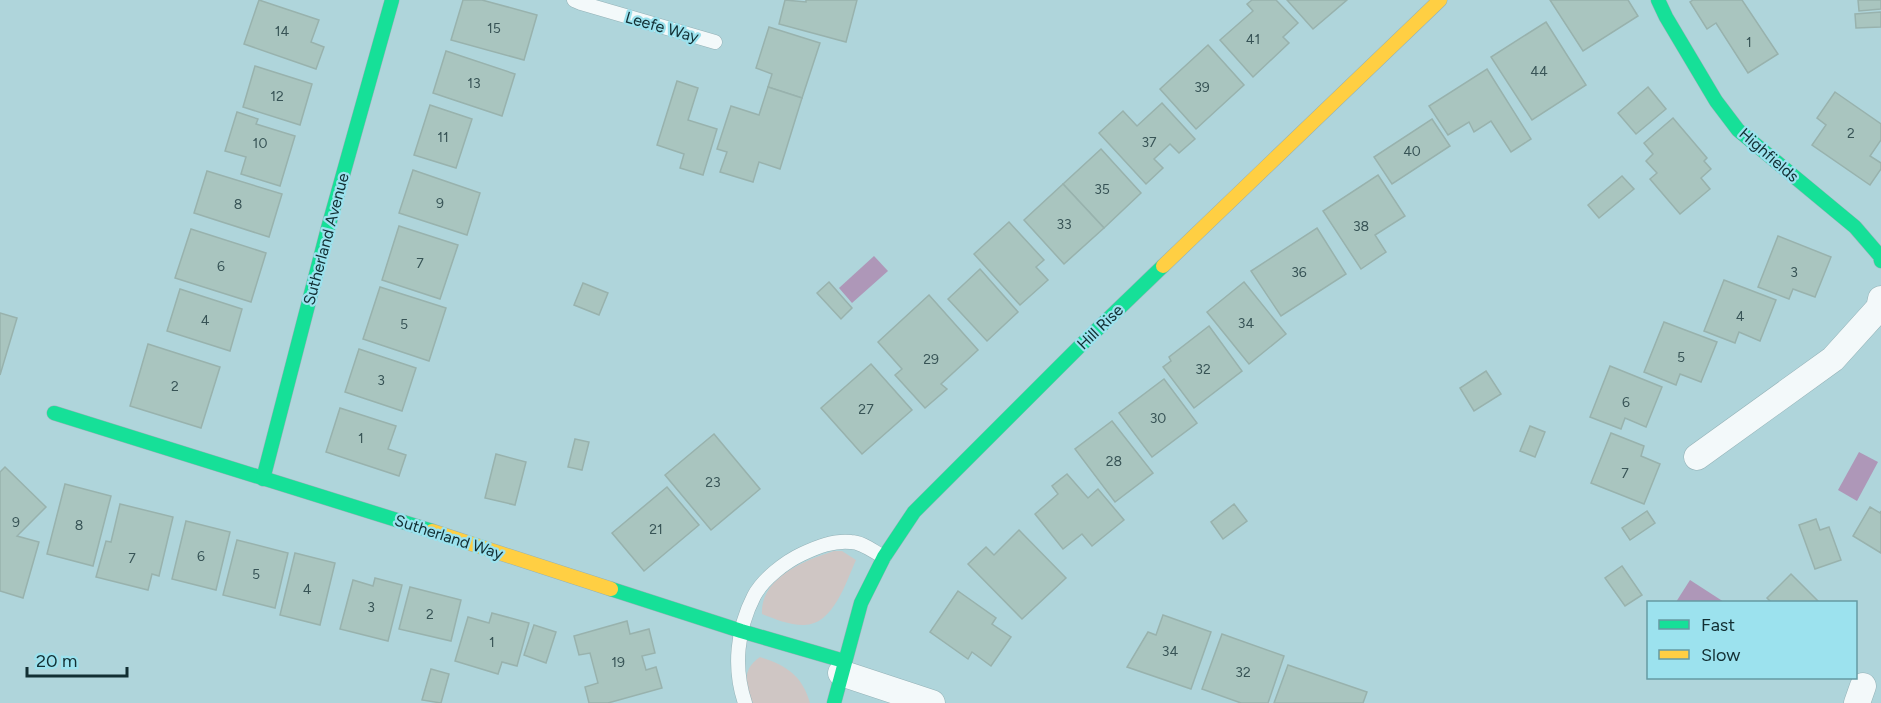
<svg xmlns="http://www.w3.org/2000/svg" width="1881" height="703" font-family="Figtree,sans-serif">
	<rect width="100%" height="100%" fill="#afd5db"/>
	<g fill="#cfc6c4">
		<path d="M834 551H842L856 560C846 582 833 626 803 625 789 625 775 619 762 614 760 578 805 560 834 551Z"/>
		<path d="M760 657C786 665 802 675 810 703H753C744 685 742 669 760 657Z"/>
	</g>
	<g fill="#ae97b8">
		<polygon points="874,256 888,271 852,303 839,288"/>
		<polygon points="1859,452 1878,462 1857,501 1838,490"/>
		<polygon points="1690,580 1724,602 1676,602"/>
	</g>
	<g fill="#a9c5bf" stroke="#98b2ad" stroke-width="1.5">
		<polygon points="259,0 319,20 311,42 324,47 316,69 244,44"/>
		<polygon points="463,0 482,0 537,15 524,60 451,40"/>
		<polygon points="785,0 806,2 806,0 857,0 846,42 779,24"/>
		<polygon points="1252,0 1276,0 1298,23 1283,37 1289,43 1253,77 1220,40 1253,11 1247,4"/>
		<polygon points="1287,0 1347,0 1313,29"/>
		<polygon points="1550,0 1628,0 1638,16 1583,51"/>
		<polygon points="1693,0 1742,0 1778,54 1748,73 1716,23 1707,29 1690,2"/>
		<polygon points="1858,0 1881,0 1881,9 1859,11"/>
		<polygon points="1881,12 1881,27 1856,28 1855,14"/>
		<polygon points="1546,22 1586,85 1532,120 1491,57"/>
		<polygon points="769,27 820,43 802,98 768,87 772,74 756,68"/>
		<polygon points="1208,45 1244,85 1196,129 1160,89"/>
		<polygon points="446,51 515,74 502,116 433,93"/>
		<polygon points="255,66 312,84 300,125 243,107"/>
		<polygon points="1487,69 1531,139 1511,152 1491,121 1474,132 1469,122 1448,135 1429,106"/>
		<polygon points="677,81 698,88 688,120 717,129 703,175 680,168 684,154 657,145"/>
		<polygon points="768,87 802,98 780,169 759,162 753,182 720,172 727,152 717,149 731,106 759,115"/>
		<polygon points="1648,87 1666,109 1636,134 1618,113"/>
		<polygon points="1835,92 1881,124 1881,140 1870,156 1881,163 1881,169 1870,185 1812,145 1826,125 1817,118"/>
		<polygon points="1162,103 1195,139 1179,153 1170,144 1154,159 1163,168 1146,184 1099,133 1123,111 1137,126"/>
		<polygon points="430,105 472,119 456,168 414,155"/>
		<polygon points="237,112 258,119 256,124 295,136 280,186 241,174 246,157 225,151"/>
		<polygon points="1673,118 1707,158 1704,161 1711,169 1701,178 1710,189 1680,214 1650,179 1657,173 1646,161 1653,154 1644,143"/>
		<polygon points="1432,119 1450,146 1392,184 1374,157"/>
		<polygon points="1101,149 1141,193 1104,228 1063,184"/>
		<polygon points="413,170 480,193 467,235 399,213"/>
		<polygon points="207,171 282,194 269,237 194,213"/>
		<polygon points="1378,175 1405,216 1375,235 1386,252 1361,269 1323,211"/>
		<polygon points="1622,176 1634,189 1599,218 1588,205"/>
		<polygon points="1063,184 1104,228 1064,264 1024,220"/>
		<polygon points="1009,222 1044,260 1036,267 1048,280 1020,305 974,254"/>
		<polygon points="399,226 458,245 440,299 382,280"/>
		<polygon points="1317,228 1346,274 1281,316 1251,271"/>
		<polygon points="191,229 266,253 251,302 175,278"/>
		<polygon points="1778,236 1831,257 1815,297 1793,289 1789,299 1758,287"/>
		<polygon points="980,269 1018,312 987,341 948,299"/>
		<polygon points="1724,280 1776,300 1760,341 1739,332 1735,343 1704,331"/>
		<polygon points="829,282 852,308 841,319 817,293"/>
		<polygon points="1244,282 1286,334 1249,364 1207,312"/>
		<polygon points="583,283 608,293 599,315 574,305"/>
		<polygon points="380,287 446,308 429,361 363,339"/>
		<polygon points="180,289 242,309 230,351 167,331"/>
		<polygon points="929,295 978,350 941,384 947,389 925,408 895,375 902,369 878,342"/>
		<polygon points="0,313 17,318 0,375"/>
		<polygon points="1664,322 1717,342 1701,382 1680,374 1676,385 1644,372"/>
		<polygon points="1209,326 1242,371 1194,408 1163,367 1171,361 1169,357"/>
		<polygon points="148,344 220,367 201,428 130,406"/>
		<polygon points="359,349 416,368 402,411 345,392"/>
		<polygon points="871,364 912,410 862,454 821,408"/>
		<polygon points="1610,366 1662,387 1646,427 1625,418 1621,429 1590,417"/>
		<polygon points="1486,371 1501,394 1474,411 1460,388"/>
		<polygon points="1164,379 1197,423 1152,457 1119,413"/>
		<polygon points="340,408 396,426 388,449 406,455 399,476 326,452"/>
		<polygon points="1112,421 1153,473 1115,502 1075,449"/>
		<polygon points="1530,426 1545,432 1535,457 1520,451"/>
		<polygon points="1611,433 1644,446 1641,456 1660,464 1644,504 1591,483"/>
		<polygon points="714,434 760,489 711,530 665,475"/>
		<polygon points="575,439 589,442 582,470 568,467"/>
		<polygon points="496,454 526,462 515,505 485,498"/>
		<polygon points="5,467 46,507 17,536 39,542 23,598 0,591 0,472"/>
		<polygon points="1067,474 1088,498 1098,489 1124,520 1092,546 1082,534 1063,549 1035,514 1058,494 1052,486"/>
		<polygon points="65,484 111,496 93,566 47,554"/>
		<polygon points="667,487 699,525 644,571 612,533"/>
		<polygon points="120,504 173,517 159,576 152,574 148,590 96,577 106,541 111,542"/>
		<polygon points="1234,504 1247,521 1223,539 1211,522"/>
		<polygon points="1870,507 1880,513 1881,511 1881,553 1853,536"/>
		<polygon points="1647,511 1655,523 1630,540 1622,528"/>
		<polygon points="1816,519 1820,530 1829,527 1841,560 1815,569 1799,525"/>
		<polygon points="186,521 230,532 216,590 172,579"/>
		<polygon points="1019,530 1066,578 1022,619 968,564 986,547 994,555"/>
		<polygon points="237,540 288,553 275,608 223,595"/>
		<polygon points="295,553 335,563 320,625 280,615"/>
		<polygon points="1622,566 1642,595 1625,606 1605,578"/>
		<polygon points="1791,574 1819,602 1771,602 1767,598"/>
		<polygon points="375,578 402,585 388,641 340,629 353,580 373,586"/>
		<polygon points="410,587 461,600 451,641 399,629"/>
		<polygon points="958,591 996,618 992,624 1011,637 991,666 972,652 968,659 930,632"/>
		<polygon points="492,613 529,623 517,666 502,662 498,674 455,661 468,617 489,623"/>
		<polygon points="1163,615 1211,632 1191,689 1127,667 1148,632 1156,635"/>
		<polygon points="627,621 630,634 649,629 655,653 642,656 646,670 656,667 662,688 608,703 589,703 585,687 598,683 590,653 579,655 574,636"/>
		<polygon points="534,625 556,632 546,663 524,655"/>
		<polygon points="1222,634 1284,656 1268,703 1241,703 1202,689"/>
		<polygon points="1288,665 1367,692 1363,703 1274,703"/>
		<polygon points="431,669 449,674 441,703 422,700"/>
	</g>
	<g fill="none" stroke-linecap="round" stroke-linejoin="round">
		<g stroke="#94b2b7" stroke-width="15">
			<g id="lane">
				<polyline points="574,0 581,3 715,42"/>
				<path d="M745 703C733 668 737 629 754 596 763 579 785 562 802 554 817 547 834 540 851 542 862 542 874 552 884 557"/>
			</g>
		</g>
		<g stroke="#94b2b7" stroke-width="27">
			<g id="street">
				<polyline points="1697,457 1833,359 1879,308 1881,299"/>
				<polyline points="841,673 932,703"/>
				<polyline points="1857,703 1863,686"/>
			</g>
		</g>
		<g stroke="#94b2b7" stroke-width="15">
			<g id="fast">
				<polyline points="1658,0 1666,17 1716,101 1738,130 1855,227 1880,256 1881,261"/>
				<polyline points="54,413 432,531"/>
				<polyline points="263,479 328,228 392,0"/>
				<polyline points="611,589 741,631 844,661"/>
				<polyline points="834,703 861,603 884,557 914,512 1080,346 1163,266"/>
			</g>
		</g>
		<g stroke="#94b2b7" stroke-width="15">
			<g id="slow">
				<polyline points="1163,266 1440,0"/>
				<polyline points="432,531 611,589"/>
			</g>
		</g>
		<use href="#lane" stroke="#f3f9fa" stroke-width="14"/>
		<use href="#street" stroke="#f3f9fa" stroke-width="26"/>
		<use href="#fast" stroke="#16e098" stroke-width="14"/>
		<use href="#slow" stroke="#ffcf43" stroke-width="14"/>
	</g>
	<g text-anchor="middle" dominant-baseline="central" stroke-width="4.5" stroke-linejoin="round" paint-order="stroke">
		<g font-size="14" fill="#385456">
			<text x="494" y="28">15</text>
			<text x="282" y="31">14</text>
			<text x="1253" y="39">41</text>
			<text x="1749" y="42">1</text>
			<text x="1539" y="71">44</text>
			<text x="474" y="83">13</text>
			<text x="1202" y="87">39</text>
			<text x="277" y="96">12</text>
			<text x="1851" y="133">2</text>
			<text x="443" y="137">11</text>
			<text x="1149" y="142">37</text>
			<text x="260" y="143">10</text>
			<text x="1412" y="151">40</text>
			<text x="1102" y="189">35</text>
			<text x="440" y="203">9</text>
			<text x="238" y="204">8</text>
			<text x="1064" y="224">33</text>
			<text x="1361" y="226">38</text>
			<text x="420" y="263">7</text>
			<text x="221" y="266">6</text>
			<text x="1299" y="272">36</text>
			<text x="1794" y="272">3</text>
			<text x="1740" y="316">4</text>
			<text x="205" y="320">4</text>
			<text x="1246" y="323">34</text>
			<text x="404" y="324">5</text>
			<text x="1681" y="357">5</text>
			<text x="931" y="359">29</text>
			<text x="1203" y="369">32</text>
			<text x="381" y="380">3</text>
			<text x="175" y="386">2</text>
			<text x="1626" y="402">6</text>
			<text x="866" y="409">27</text>
			<text x="1158" y="418">30</text>
			<text x="361" y="438">1</text>
			<text x="1114" y="461">28</text>
			<text x="1625" y="473">7</text>
			<text x="713" y="482">23</text>
			<text x="16" y="522">9</text>
			<text x="79" y="525">8</text>
			<text x="656" y="529">21</text>
			<text x="201" y="556">6</text>
			<text x="132" y="558">7</text>
			<text x="256" y="574">5</text>
			<text x="307" y="589">4</text>
			<text x="371" y="607">3</text>
			<text x="430" y="614">2</text>
			<text x="492" y="642">1</text>
			<text x="1170" y="651">34</text>
			<text x="618" y="662">19</text>
			<text x="1243" y="672">32</text>
		</g>
		<g font-size="16" fill="#122f33" stroke="#9ce2ee">
			<text transform="translate(662 27) rotate(16)">Leefe Way</text>
			<text transform="translate(1769 155) rotate(41)">Highfields</text>
			<text transform="translate(326 239) rotate(-75)">Sutherland Avenue</text>
			<text transform="translate(1100 327) rotate(-44)">Hill Rise</text>
			<text transform="translate(449 537) rotate(18)">Sutherland Way</text>
		</g>
	</g>
	<rect x="1647" y="601" width="210" height="78" fill="#9ce2ee" stroke="#659aa3" stroke-width="1.5"/>
	<rect x="1659" y="620" width="30" height="9" fill="#16e098" stroke="#659aa3" stroke-width="1.5"/>
	<text x="1701" y="631" font-size="18" fill="#122f33">Fast</text>
	<rect x="1659" y="650" width="30" height="9" fill="#ffcf43" stroke="#659aa3" stroke-width="1.5"/>
	<text x="1701" y="661" font-size="18" fill="#122f33">Slow</text>
	<path d="M27 667v9h100v-9" fill="none" stroke="#122f33" stroke-width="3"/>
	<text x="36" y="667" font-size="18" fill="#122f33" stroke="#9ce2ee" stroke-width="4.5" paint-order="stroke">20 m</text>
</svg>
